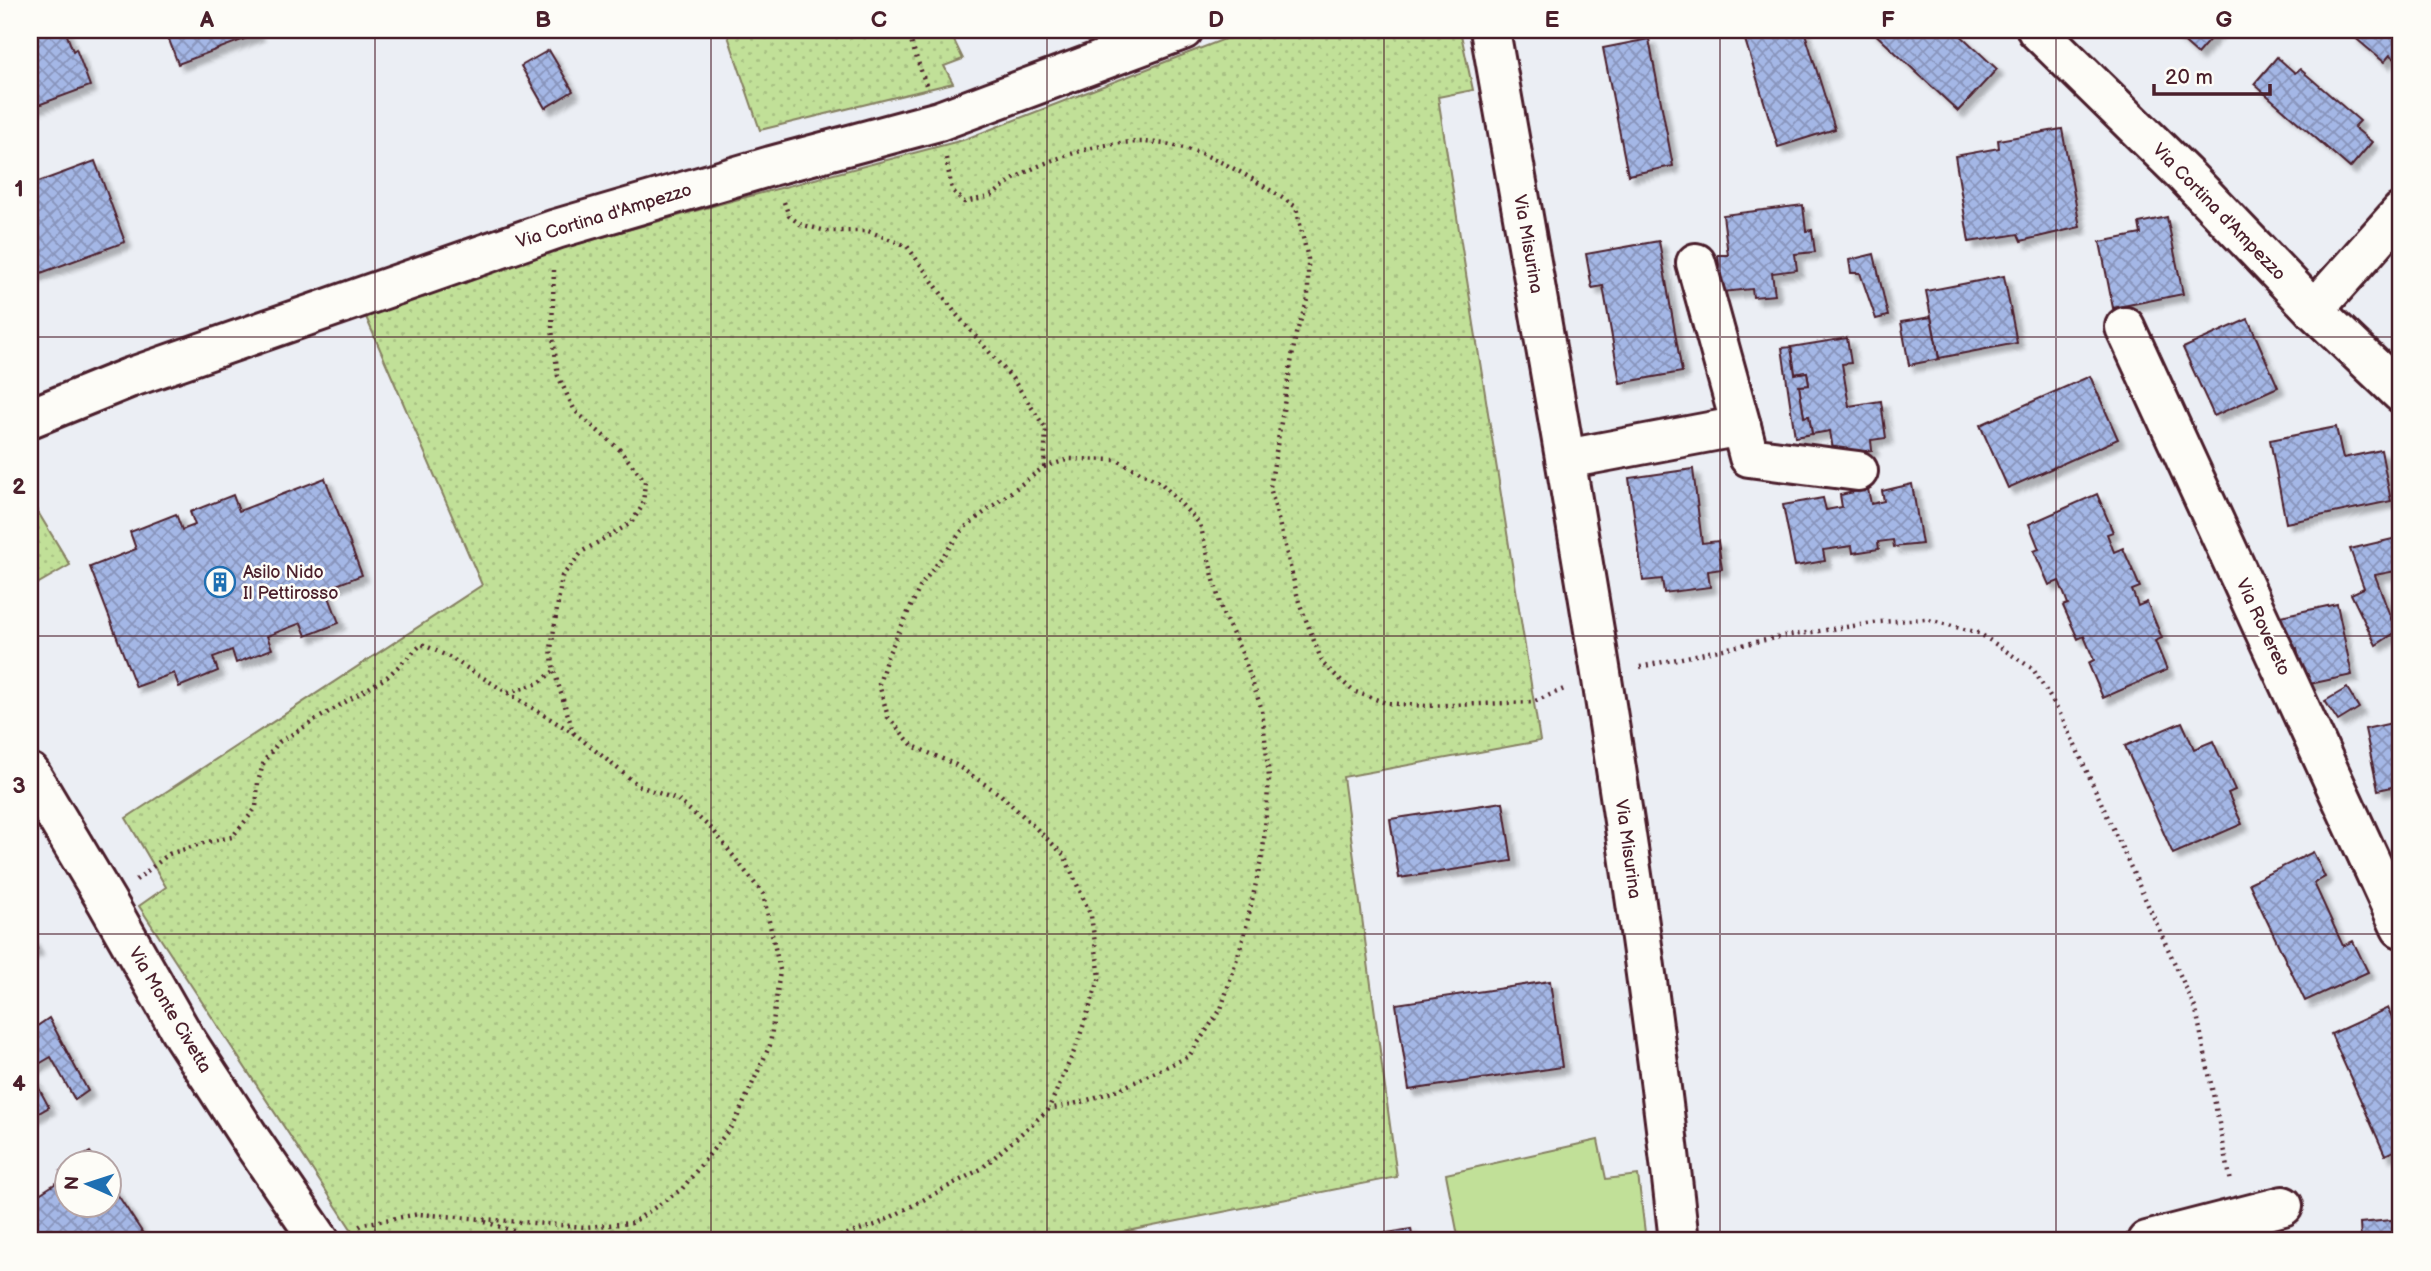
<svg xmlns="http://www.w3.org/2000/svg" width="2431" height="1271" font-family="'Balsamiq Sans',sans-serif">
	<defs>
		<pattern id="park-dots" width="8" height="8" patternUnits="userSpaceOnUse" patternTransform="scale(1.75)"><rect width="8" height="8" fill="#c1e098"/><path d="M2 2h.1M6 6h.1" fill="none" stroke="#a7c083" stroke-width="1.8" stroke-linecap="round"/></pattern>
		<pattern id="building-cross-hatch" width="8" height="8" patternUnits="userSpaceOnUse" patternTransform="scale(1.75)"><rect width="8" height="8" fill="#a4b7e6"/><path d="M0 0l8 8M0 8l8-8" fill="none" stroke="#8894bb"/></pattern>
		<filter id="shadow"><feDropShadow dx="6" dy="6" stdDeviation="2" flood-color="#0004"/></filter>
	</defs>
	<rect width="100%" height="100%" fill="#ebeef4"/>
	<filter id="ink" filterUnits="userSpaceOnUse"><feTurbulence type="fractalNoise" baseFrequency=".0143" numOctaves="2"/><feDisplacementMap in="SourceGraphic" scale="14" xChannelSelector="R" yChannelSelector="G"/><feConvolveMatrix kernelMatrix="1 2 1 2 8 2 1 2 1" color-interpolation-filters="sRGB"/></filter>
	<g filter="url(#ink)">
		<polygon fill="#c1e098" stroke="#868062" stroke-width="2" points="1598,1140 1606,1179 1638,1175 1646,1241 1459,1241 1446,1174"/>
		<g fill="url(#park-dots)" stroke="#868062" stroke-width="2">
			<polygon points="726,30 949,30 963,59 944,66 953,83 760,130"/>
			<polygon points="1248,30 1460,30 1473,90 1438,97 1540,741 1343,777 1397,1177 1118,1233 1120,1241 359,1241 139,906 166,887 126,818 482,585 366,317 514,262 720,204 963,140"/>
			<polygon points="30,499 70,565 30,588"/>
		</g>
		<g fill="url(#building-cross-hatch)" stroke="#4a1f2b" stroke-width="2" filter="url(#shadow)">
			<polygon points="30,30 65,30 73,51 76,49 90,86 30,108"/>
			<polygon points="172,30 256,30 258,34 178,64 168,37 174,34"/>
			<polygon points="1742,30 1804,30 1835,129 1778,147"/>
			<polygon points="1871,30 1955,30 1997,69 1958,111"/>
			<polygon points="2170,30 2218,30 2197,54"/>
			<polygon points="2359,30 2401,30 2401,64 2390,55 2384,62 2353,36"/>
			<polygon points="1649,39 1673,166 1628,175 1603,48"/>
			<polygon points="549,50 573,91 545,108 521,66"/>
			<polygon points="2277,57 2295,73 2300,69 2360,121 2354,127 2372,142 2350,168 2254,84"/>
			<polygon points="2062,129 2080,227 2021,241 2018,234 1969,242 1955,156 1999,148 1998,140"/>
			<polygon points="95,161 125,242 30,277 30,185"/>
			<polygon points="1803,205 1806,231 1812,230 1815,252 1795,254 1797,270 1772,273 1775,295 1753,297 1752,289 1722,292 1718,255 1728,255 1723,215"/>
			<polygon points="2167,217 2183,294 2113,308 2100,242 2141,234 2139,223"/>
			<polygon points="1659,241 1682,372 1620,383 1603,286 1592,288 1586,254"/>
			<polygon points="1874,254 1888,316 1876,319 1860,273 1851,273 1849,260"/>
			<polygon points="2004,276 2017,343 1939,358 1926,291"/>
			<polygon points="1931,317 1939,359 1909,365 1901,322"/>
			<polygon points="2248,319 2278,387 2214,416 2183,348"/>
			<polygon points="1847,338 1851,363 1842,364 1849,406 1881,401 1886,438 1871,440 1872,450 1847,454 1847,449 1833,450 1830,431 1812,434 1809,416 1804,417 1799,386 1809,385 1807,372 1795,374 1791,347"/>
			<polygon points="1791,347 1795,374 1807,372 1809,385 1799,386 1804,417 1809,416 1812,434 1795,437 1782,348"/>
			<polygon points="2090,376 2118,439 2008,488 1980,425"/>
			<polygon points="2336,427 2343,458 2381,450 2391,501 2286,523 2270,440"/>
			<polygon points="1693,469 1702,543 1718,541 1722,569 1708,571 1710,587 1664,593 1662,579 1643,581 1629,478"/>
			<polygon points="325,478 362,575 326,589 339,623 306,636 301,623 267,636 272,649 236,663 232,650 213,657 218,671 179,687 174,673 136,687 90,567 136,549 130,532 176,514 182,530 195,525 190,512 233,495 239,511"/>
			<polygon points="1912,484 1922,544 1894,547 1893,540 1878,542 1879,549 1853,553 1852,546 1823,550 1825,561 1795,566 1783,505 1823,498 1826,510 1842,507 1840,495 1868,489 1871,504 1884,501 1882,491"/>
			<polygon points="2097,494 2113,532 2107,534 2114,552 2123,548 2140,587 2132,590 2138,606 2147,602 2162,638 2155,641 2167,670 2103,698 2088,663 2094,660 2084,636 2078,639 2063,606 2068,604 2059,581 2049,585 2034,551 2039,549 2029,524"/>
			<polygon points="2401,537 2401,570 2375,575 2396,632 2376,645 2351,594 2364,588 2350,549"/>
			<polygon points="2337,604 2352,675 2305,685 2297,648 2287,650 2280,616"/>
			<polygon points="2347,688 2359,708 2338,721 2325,701"/>
			<polygon points="2401,721 2401,785 2378,790 2365,729"/>
			<polygon points="2182,722 2194,749 2213,741 2235,790 2228,793 2242,824 2173,854 2125,746"/>
			<polygon points="1503,802 1512,861 1399,878 1390,819"/>
			<polygon points="2313,852 2325,877 2314,883 2343,946 2353,941 2368,972 2305,1001 2249,883"/>
			<polygon points="30,937 37,949 30,953"/>
			<polygon points="1550,981 1562,1067 1409,1090 1396,1004"/>
			<polygon points="2388,1008 2401,1039 2401,1148 2385,1155 2331,1034"/>
			<polygon points="49,1018 88,1091 75,1100 51,1057 30,1069 30,1031"/>
			<polygon points="30,1072 49,1107 30,1118"/>
			<polygon points="90,1152 97,1162 73,1162"/>
			<polygon points="66,1167 66,1204 108,1204 108,1180 148,1241 30,1241 30,1200 64,1178 60,1171"/>
			<polygon points="2401,1219 2401,1241 2361,1241 2360,1223"/>
			<polygon points="1411,1229 1413,1241 1342,1241"/>
		</g>
		<g fill="none" stroke-linecap="round" stroke-linejoin="round">
			<g stroke="#4a1f2b" stroke-width="44">
				<g id="street">
					<path d="M1490 30C1561 432 1635 835 1679 1241"/>
					<polyline points="2037,30 2184,174 2314,310 2401,393"/>
					<polyline points="1696,263 1741,426"/>
					<polyline points="2314,310 2401,212"/>
					<polyline points="2125,327 2401,928"/>
					<polyline points="30,418 129,378 556,229 771,166 939,121 1183,30"/>
					<polyline points="1566,459 1741,426 1749,457 1858,471"/>
					<polyline points="30,773 107,902 184,1037 253,1143 320,1241"/>
					<polyline points="2147,1241 2283,1206"/>
				</g>
			</g>
			<g stroke="#4a1f2b" stroke-width="4.5" stroke-dasharray="2 5" stroke-linecap="butt">
				<polyline points="907,30 926,85"/>
				<path d="M946 158 952 190 964 202C973 200 982 199 990 196 997 193 1002 187 1008 183 1018 176 1029 170 1041 165 1151 120 1203 145 1296 207L1308 259V299L1296 334 1270 487 1299 602 1323 664 1353 691 1386 703 1426 706 1533 702 1564 689"/>
				<polyline points="784,202 789,216 800,224 826,231 868,231 907,246 956,314 1012,378 1046,429 1044,467 964,528 921,585 887,657 879,684 888,717 913,746 956,765 1001,795 1064,855 1091,916 1100,977 1076,1047 1048,1110 981,1169 878,1224 826,1241"/>
				<polyline points="554,270 552,329 558,376 575,411 620,450 645,481 643,505 631,523 583,551 562,576 551,649 554,671 574,734"/>
				<polyline points="1044,467 1070,459 1117,460 1161,483 1200,524 1222,612 1242,653 1262,710 1269,777 1263,852 1244,936 1221,1009 1189,1056 1120,1089 1082,1102 1049,1109"/>
				<polyline points="1640,667 1779,637 1880,622 1925,619 1979,633 2033,669 2062,717 2196,1010 2231,1182"/>
				<polyline points="508,693 539,683 554,671"/>
				<polyline points="136,880 169,854 207,842 232,837 256,808 258,782 264,761 279,742 387,677 422,644 449,657 575,734 639,786 678,800 713,830 763,894 780,970 770,1045 735,1122 682,1189 632,1223 585,1227 419,1214 363,1224 357,1228"/>
				<polyline points="485,1222 545,1241"/>
			</g>
			<use href="#street" stroke="#fdfcf7" stroke-width="38"/>
		</g>
	</g>
	<path fill="none" stroke="#4a1f2b" stroke-width="2" stroke-opacity="0.55" d="M375 30V1241M711 30V1241M1047 30V1241M1384 30V1241M1720 30V1241M2056 30V1241M30 337H2401M30 636H2401M30 934H2401"/>
	<defs>
		<g id="building-ring" transform="scale(1.575)"><circle r="9.5" fill="#fdfcf7" stroke="#1f6fb2" stroke-width="1.5"/><path d="M-4-6H4V6H1V3H-1V6H-4ZM-2.5-4.3h1.7v1.8h-1.7ZM.8-4.3h1.7v1.8H.8ZM-2.5-1h1.7V.8h-1.7ZM.8-1h1.7V.8H.8Z" fill="#1f6fb2"/></g>
	</defs>
	<g fill-rule="evenodd">
		<use href="#building-ring" x="220" y="582"/>
	</g>
	<g text-anchor="middle" dominant-baseline="central" stroke-width="5" stroke-linejoin="round" paint-order="stroke">
		<g font-size="18" fill="#4a1f2b" stroke="#fdfcf7">
			<text transform="translate(2219 212) rotate(46)">Via Cortina d'Ampezzo</text>
			<text transform="translate(604 216) rotate(-17)">Via Cortina d'Ampezzo</text>
			<text transform="translate(1528 244) rotate(80)">Via Misurina</text>
			<text transform="translate(2263 627) rotate(65)">Via Rovereto</text>
			<text transform="translate(1628 849) rotate(82)">Via Misurina</text>
			<text transform="translate(170 1010) rotate(59)">Via Monte Civetta</text>
		</g>
		<g font-size="18" fill="#4a1f2b" stroke="#fdfcf7" text-anchor="start">
			<text x="243" y="572">Asilo Nido<tspan x="243" dy="21">Il Pettirosso</tspan></text>
		</g>
	</g>
	<rect width="2431" height="1271" fill="none" stroke="#fdfcf7" stroke-width="77"/>
	<g transform="translate(88 1184) rotate(273)"><circle r="33" fill="#fdfcf7" stroke="#b5a4a5" stroke-width="2"/>
	<path d="M0-5L12 26L0 18L-12 26Z" fill="#1f6fb2"/>
	<text y="-10" font-size="19" font-weight="bold" text-anchor="middle" fill="#4a1f2b">N</text>
	</g>
	<path d="M2154 84v10h116v-10" fill="none" stroke="#4a1f2b" stroke-width="3.5"/>
	<text x="2165" y="84" font-size="21" fill="#4a1f2b" stroke="#fdfcf7" stroke-width="5" paint-order="stroke">20 m</text>
	<rect x="38" y="38" width="2354" height="1194" fill="none" stroke="#4a1f2b" stroke-width="2.5"/>
	<g font-size="23" text-anchor="middle" font-weight="bold" fill="#4a1f2b">
		<text x="207" y="27">A</text>
		<text x="543" y="27">B</text>
		<text x="879" y="27">C</text>
		<text x="1216" y="27">D</text>
		<text x="1552" y="27">E</text>
		<text x="1888" y="27">F</text>
		<text x="2224" y="27">G</text>
		<text x="19" y="196">1</text>
		<text x="19" y="494">2</text>
		<text x="19" y="793">3</text>
		<text x="19" y="1091">4</text>
	</g>
</svg>
